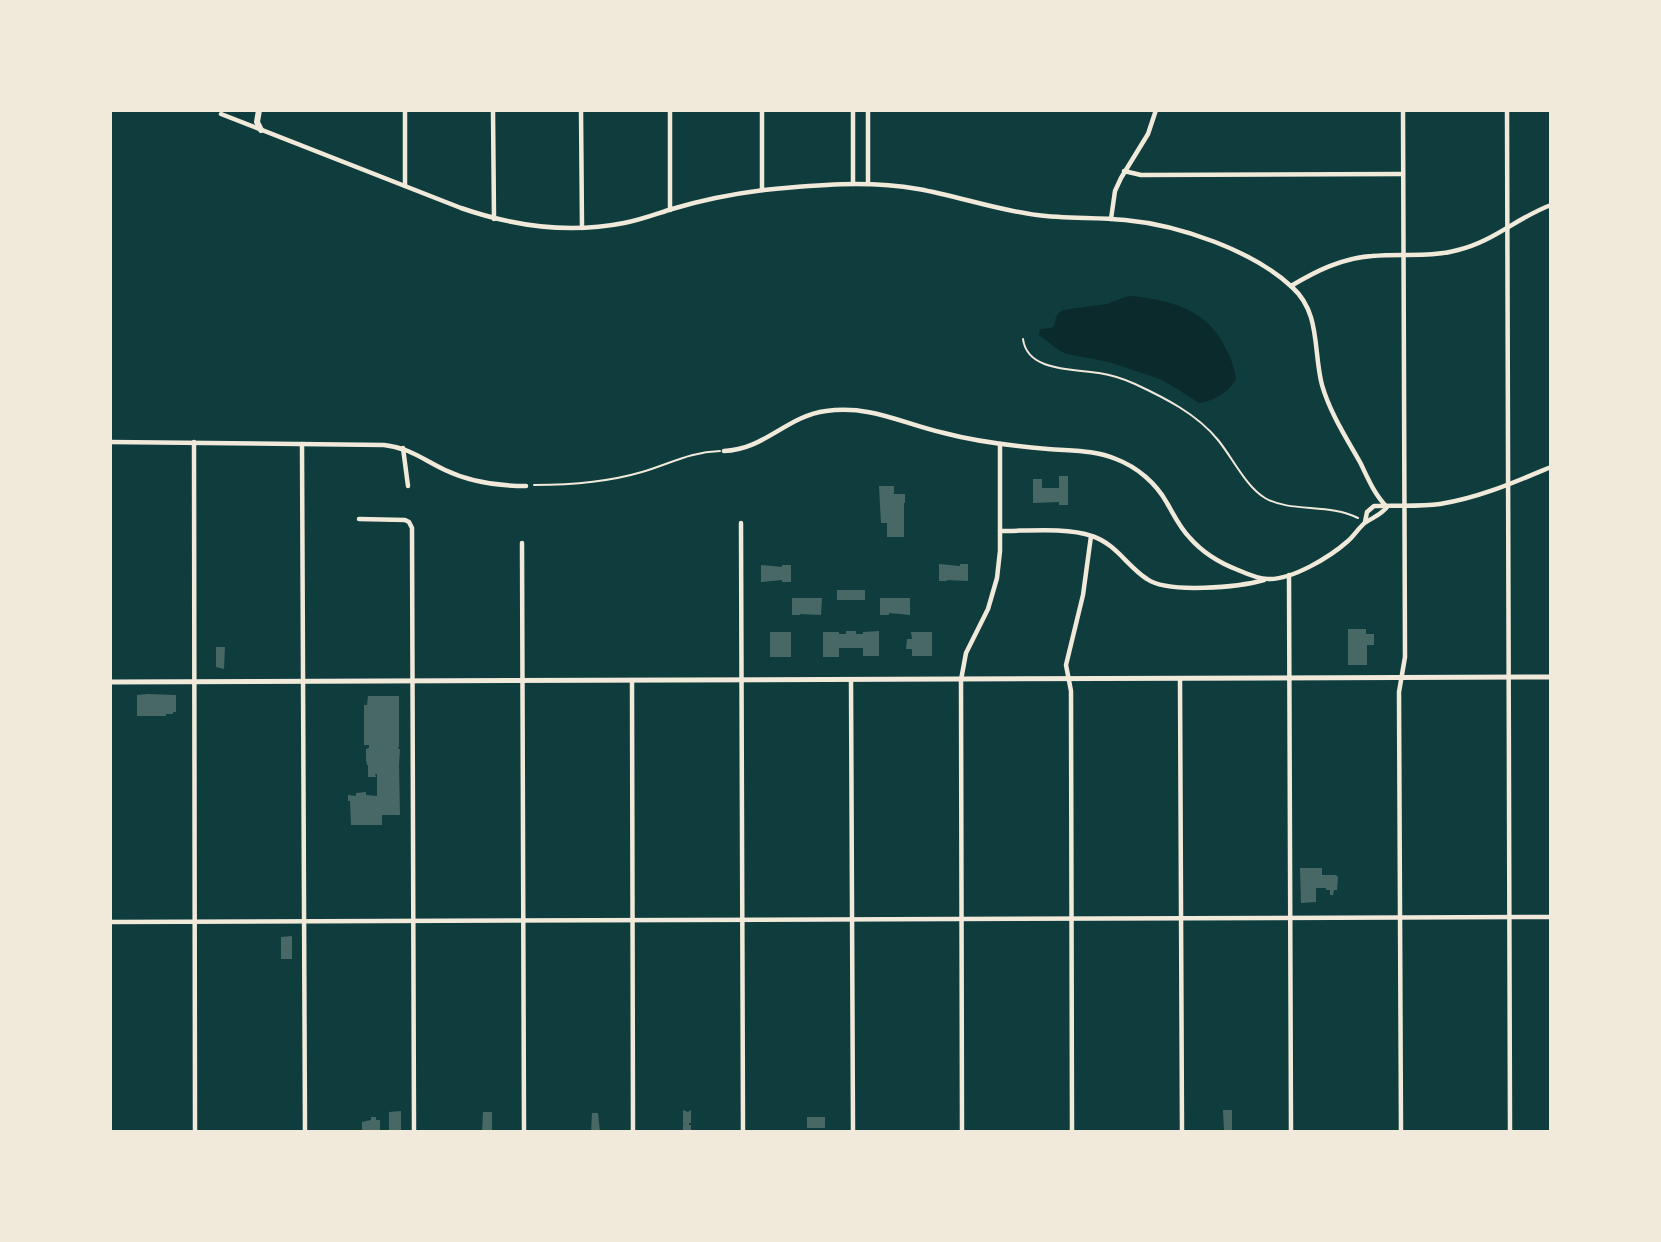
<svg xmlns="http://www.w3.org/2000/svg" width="1661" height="1242" font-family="'Fira Sans',sans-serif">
	<rect width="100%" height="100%" fill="#0f3d3e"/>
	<path fill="#0a2a2b" d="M1131 296C1170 300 1207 309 1225 347 1230 356 1235 368 1236 379 1229 392 1214 401 1199 403L1179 390 1160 379 1109 362 1067 354 1060 351 1039 335 1040 329 1051 328 1054 326C1056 319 1055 314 1063 310L1107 304 1125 297Z"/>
	<g fill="#486865">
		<polygon points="1059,476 1068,476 1068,505 1059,505 1059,502 1033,503 1033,479 1042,479 1042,488 1059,488"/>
		<polygon points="879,486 894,486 894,493 893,494 905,494 905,503 904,503 904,537 887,537 887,523 881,523"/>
		<polygon points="939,564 960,566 960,564 968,564 968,581 947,580 947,581 939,581"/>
		<polygon points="761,565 782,567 782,565 791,565 791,582 782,582 782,580 761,582"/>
		<rect x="837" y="590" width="28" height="10"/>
		<polygon points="792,598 822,598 821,615 800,614 800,615 792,615"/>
		<polygon points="880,598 910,598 910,615 889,613 889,615 880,615"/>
		<polygon points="1348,629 1366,629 1366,634 1374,634 1374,645 1367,645 1367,665 1348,665"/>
		<polygon points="846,631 856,631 856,634 863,634 863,632 879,631 879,656 863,656 863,648 839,648 839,657 823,657 823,632 839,632 839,634 846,634"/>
		<rect x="770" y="632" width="21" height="25"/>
		<polygon points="911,632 932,632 932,656 912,656 912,649 906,649 907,639 912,639"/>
		<polygon points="216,647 225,647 224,669 216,667"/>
		<polygon points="148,694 176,695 176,712 173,712 173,714 166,714 166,716 137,716 137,695"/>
		<polygon points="368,696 399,696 399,746 398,749 400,749 399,765 400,815 382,815 382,825 351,825 350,801 348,801 348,795 356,796 356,793 366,792 366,795 377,796 377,774 375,774 376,777 368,777 368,765 367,765 366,760 366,749 369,748 369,745 364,745 364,705 367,705"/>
		<polygon points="1300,868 1322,868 1322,875 1336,875 1338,877 1337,890 1334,890 1333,895 1330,895 1330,890 1326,890 1326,888 1316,888 1316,902 1301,903"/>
		<polygon points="292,936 292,959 281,959 281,937"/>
		<polygon points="683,1110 688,1112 691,1110 691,1123 689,1123 689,1125 691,1125 691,1132 683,1132 683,1124 684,1124 683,1123"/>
		<polygon points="1223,1110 1232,1110 1232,1132 1224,1132"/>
		<polygon points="401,1111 401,1132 389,1132 389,1112"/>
		<polygon points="483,1112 492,1112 492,1132 482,1132"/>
		<polygon points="592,1113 598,1113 600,1132 591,1132"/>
		<polygon points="371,1117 376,1117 376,1120 380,1120 380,1132 362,1132 362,1122 371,1120"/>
		<rect x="807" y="1117" width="18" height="11"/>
	</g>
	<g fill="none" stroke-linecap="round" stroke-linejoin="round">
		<g stroke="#f1e9da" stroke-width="2">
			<path d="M1023 339C1027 372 1075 369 1099 373 1112 375 1124 379 1135 384 1165 398 1197 414 1218 440 1232 457 1246 487 1265 498 1291 513 1329 503 1358 518"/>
			<path d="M534 485C569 485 608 482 642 472 670 464 689 452 720 451"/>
		</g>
		<g stroke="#f1e9da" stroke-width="4.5">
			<polyline points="405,110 405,186"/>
			<polyline points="493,110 494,219"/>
			<polyline points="581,110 582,228"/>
			<polyline points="670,110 670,210"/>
			<polyline points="762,110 762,190"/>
			<polyline points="853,110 853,184"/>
			<polyline points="868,110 868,184"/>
			<polyline points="1507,110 1510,1132"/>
			<path d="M221 114 461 208C513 226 569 234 624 223 640 220 656 214 672 209 702 200 732 194 764 190 815 185 867 180 918 189 958 196 996 210 1037 215 1066 219 1096 217 1125 220 1179 225 1252 250 1292 287 1321 313 1313 351 1322 385 1330 413 1347 439 1361 464 1368 479 1375 495 1387 507"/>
			<polyline points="1124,171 1141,175 1403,174"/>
			<polyline points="1111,219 1115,191 1121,178 1148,134 1156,110"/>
			<path d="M1291 286C1316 271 1342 258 1372 256 1401 253 1430 258 1458 250 1493 242 1518 217 1551 205"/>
			<path d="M110 442 384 445C410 448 422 459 445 470 470 482 498 486 526 486"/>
			<polyline points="194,442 195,1132"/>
			<polyline points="302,444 305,1132"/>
			<polyline points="403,448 408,486"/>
			<path d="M724 451C764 450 787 416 826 411 871 405 901 423 944 433 978 442 1013 446 1048 449 1071 451 1095 450 1116 459 1137 467 1156 483 1167 503 1174 515 1180 528 1190 538 1203 553 1220 563 1238 570 1247 574 1258 579 1268 579 1292 580 1330 557 1348 541 1354 536 1359 527 1366 522 1374 517 1381 515 1387 507"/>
			<polyline points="359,519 405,520 409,522 412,528 414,1132"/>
			<path d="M1365 522 1367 512 1374 506C1396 505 1418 507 1440 504 1479 498 1515 482 1551 467"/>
			<polyline points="741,523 743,1132"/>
			<path d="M1000 531C1027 531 1067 527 1092 536 1116 544 1127 566 1147 579 1168 594 1240 587 1264 580"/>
			<polyline points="522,543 524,1132"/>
			<polyline points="1289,575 1291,1132"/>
			<polyline points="1180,679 1182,1132"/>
			<polyline points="632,680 633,1132"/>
			<polyline points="851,680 853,1132"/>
			<polyline points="110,922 1551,917"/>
			<polyline points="962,1132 961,680 966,653 988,609 997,578 1000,551 1000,444"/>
			<polyline points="1072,1132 1071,691 1066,665 1083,595 1091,536"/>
			<polyline points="1401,1132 1399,692 1405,657 1403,110"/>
		</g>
		<polyline stroke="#f1e9da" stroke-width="5" points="110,682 1551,677"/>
		<polyline stroke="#f1e9da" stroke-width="6" points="259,110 257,122 261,130"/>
	</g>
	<rect width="1661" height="1242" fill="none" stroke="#f1e9da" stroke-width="224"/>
</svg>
